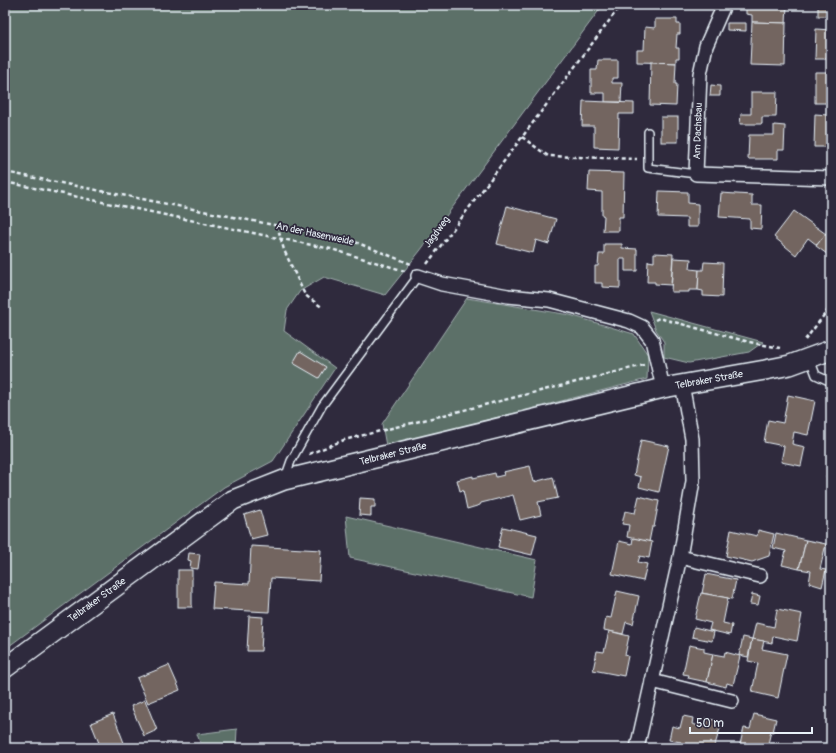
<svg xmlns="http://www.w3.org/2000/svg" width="836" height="753" font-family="Pangolin,sans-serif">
	<rect width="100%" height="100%" fill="#2f2a3d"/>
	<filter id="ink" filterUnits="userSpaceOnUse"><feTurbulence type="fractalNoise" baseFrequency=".025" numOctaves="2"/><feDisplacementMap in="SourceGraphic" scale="8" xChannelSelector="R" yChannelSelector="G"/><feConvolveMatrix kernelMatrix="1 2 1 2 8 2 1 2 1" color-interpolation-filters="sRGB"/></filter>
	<g filter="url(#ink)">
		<g fill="#5c6f67" stroke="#a2b0b0">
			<polygon points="5,5 603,5 420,251 385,295 324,277 300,291 287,310 284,331 335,368 273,461 224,487 5,649"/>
			<polygon points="467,298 570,315 634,334 648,355 647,379 386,446 382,424"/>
			<polygon points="649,311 763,342 749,352 689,363 664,357 664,342 656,330"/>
			<polygon points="346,516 537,560 531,597 350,558"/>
			<polygon points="237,729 236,748 202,748 197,734"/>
		</g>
		<g fill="#736561" stroke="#e8f1f8">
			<polygon points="746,5 787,5 786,23 752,22 752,15 746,14"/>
			<rect x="818" y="5" width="13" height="11"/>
			<polygon points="655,19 677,19 677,24 680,24 680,34 677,34 676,48 679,48 679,58 676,58 676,63 637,62 637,50 644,50 645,27 655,28"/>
			<polygon points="752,22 786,23 785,66 750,65"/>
			<polygon points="727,23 746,23 746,31 727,30"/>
			<polygon points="816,29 831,30 831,59 815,59"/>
			<polygon points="598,60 618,60 618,78 612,78 612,83 622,83 621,102 605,102 605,93 591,93 591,70 597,70"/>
			<polygon points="651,62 676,63 675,84 677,84 676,106 650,105"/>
			<polygon points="815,72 831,72 831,156 827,156 827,147 814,147 815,114 828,115 828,103 815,103"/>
			<polygon points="711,85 720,86 720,96 710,96"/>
			<polygon points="751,92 777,92 776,117 762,117 762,124 740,124 741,114 751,114"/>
			<polygon points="583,101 634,103 634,114 619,114 618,148 594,147 594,126 582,126"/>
			<rect x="661" y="117" width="17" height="25"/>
			<polygon points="774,125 785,126 784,150 778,150 778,159 748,159 749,135 774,135"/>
			<polygon points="589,172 624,173 623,217 619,217 619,231 603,231 604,216 602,215 602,192 588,191"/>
			<polygon points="659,191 688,192 688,203 698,204 698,227 687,227 687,218 658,217"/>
			<polygon points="721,193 752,195 752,205 762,205 761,229 750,228 750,219 719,217"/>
			<polygon points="507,206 556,219 549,244 536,240 533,253 497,244"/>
			<polygon points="794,211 826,234 817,245 808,238 796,255 774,237"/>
			<polygon points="831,227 831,257 816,246"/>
			<polygon points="604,244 622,244 622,248 637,249 637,271 625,271 625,259 620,259 620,288 602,287 602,283 595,283 595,266 598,266 599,254 604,254"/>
			<polygon points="654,253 673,254 671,285 655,284 655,282 647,282 648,261 654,262"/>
			<polygon points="673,258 691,259 690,269 699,270 698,290 689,290 689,292 671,292"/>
			<polygon points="704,262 723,263 722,297 703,296 703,291 698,290 699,270 703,270"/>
			<polygon points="300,351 326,367 319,378 293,363"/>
			<polygon points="788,395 815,401 808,435 794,432 792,444 805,447 801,466 781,462 784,446 764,442 768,420 783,423"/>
			<polygon points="641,440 669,446 659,492 639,487 641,477 634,475"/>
			<polygon points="831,452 831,479 826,477"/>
			<polygon points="530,466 534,482 553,477 558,498 538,502 541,515 520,520 513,495 481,503 480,505 467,509 463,490 460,491 457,480 473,476 473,478 495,473 496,477 504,475 503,472"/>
			<polygon points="639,496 659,501 654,527 652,527 649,542 627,537 629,525 622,524 625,511 635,513"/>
			<polygon points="360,498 375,499 375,507 371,507 371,516 359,515"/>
			<polygon points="260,510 267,535 251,539 244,515"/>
			<polygon points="503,527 537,535 532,555 498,547"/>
			<polygon points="731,530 757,536 758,530 774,534 769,556 752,562 726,556"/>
			<polygon points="776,533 806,540 799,569 782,565 786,551 773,548"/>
			<polygon points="633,538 652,542 649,558 640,556 638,562 647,564 643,581 612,574 619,541 632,544"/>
			<polygon points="806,540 826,544 820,569 826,570 822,587 809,583 811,571 799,569"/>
			<polygon points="251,546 321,550 319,581 271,578 269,612 212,609 214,582 249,584"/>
			<polygon points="189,553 200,554 198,569 190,568 191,561 188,560"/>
			<rect x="178" y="570" width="14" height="37"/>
			<polygon points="706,574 736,580 732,599 702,593"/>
			<polygon points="617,591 639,596 633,624 626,622 623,634 604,630 606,617 611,618"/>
			<polygon points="701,593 728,598 723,623 732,625 730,635 709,630 711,623 695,619"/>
			<polygon points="752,594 760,596 758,605 750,604"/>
			<polygon points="777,609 802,614 797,641 773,636 772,643 752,639 756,623 774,627"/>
			<polygon points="249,616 263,617 261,651 247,651"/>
			<polygon points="694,627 714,632 712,641 692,637"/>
			<polygon points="609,631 629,636 625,655 628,656 624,676 593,670 597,651 604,652"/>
			<polygon points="743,637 752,639 748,657 739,655"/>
			<polygon points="752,639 764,641 762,649 787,654 778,698 752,692 758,663 748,661"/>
			<polygon points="689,645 704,648 704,652 713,654 707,682 688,678 689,675 683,674"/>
			<polygon points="725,652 740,656 733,685 727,683 726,687 707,682 713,654 724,656"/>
			<polygon points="169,665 180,690 148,703 137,678"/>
			<polygon points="145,700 157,730 144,736 131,706"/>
			<polygon points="113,714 126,748 101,748 91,723"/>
			<polygon points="754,714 776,719 773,732 771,731 767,748 739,748 744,728 750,729"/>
			<polygon points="683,716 693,718 692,724 703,727 705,718 722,722 714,748 686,748 680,747 681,742 669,740 672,726 680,728"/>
		</g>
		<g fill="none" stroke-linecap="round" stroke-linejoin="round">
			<g stroke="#e8f1f8" stroke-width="10">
				<g id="lane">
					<polyline points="648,132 648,168 696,174"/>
					<polyline points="810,359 816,375 831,382"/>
					<polyline points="285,478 291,461 322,406 418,276"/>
				</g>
			</g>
			<g stroke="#e8f1f8" stroke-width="16">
				<g id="street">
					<polyline points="724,5 706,46 700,74 696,174 831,178"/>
					<polyline points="418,276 442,284 508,296 549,300 629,321 642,327 652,340 663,388"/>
					<polyline points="680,557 760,576"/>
					<polyline points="652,681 732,701"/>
					<polyline points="637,748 680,557 693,481 692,439 682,384"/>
				</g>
			</g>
			<g stroke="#e8f1f8" stroke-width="22">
				<polyline id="secondary" points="5,668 233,500 284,480 663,388 765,370 790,365 831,350"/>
			</g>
			<g stroke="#e8f1f8" stroke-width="2.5" stroke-dasharray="4 3" stroke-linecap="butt">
				<polyline points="522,137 548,156 637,159"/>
				<polyline points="5,172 350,240 411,264"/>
				<polyline points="5,182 331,249 405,271"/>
				<polyline points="277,225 284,250 305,295 323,308"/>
				<polyline points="427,264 621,5"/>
				<polyline points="655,320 659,318 749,342 780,348"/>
				<polyline points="805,340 831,306"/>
				<polyline points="309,454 344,440 644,365"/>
			</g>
			<use href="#lane" stroke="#2f2a3d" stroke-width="7"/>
			<use href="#street" stroke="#2f2a3d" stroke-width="13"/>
			<use href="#secondary" stroke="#2f2a3d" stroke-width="19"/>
		</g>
	</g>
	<g text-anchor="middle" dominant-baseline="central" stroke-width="3.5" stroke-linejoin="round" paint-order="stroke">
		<g font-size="10" fill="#e8f1f8" stroke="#2f2a3d">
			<text transform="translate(698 131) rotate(-88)">Am Dachsbau</text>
			<text transform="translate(437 232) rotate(-54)">Jagdweg</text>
			<text transform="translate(315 234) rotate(12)">An der Hasenweide</text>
			<text transform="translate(709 380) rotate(-10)">Telbraker Straße</text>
			<text transform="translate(393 454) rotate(-14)">Telbraker Straße</text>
			<text transform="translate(97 600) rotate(-36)">Telbraker Straße</text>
		</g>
	</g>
	<rect width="836" height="753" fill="none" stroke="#2f2a3d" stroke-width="20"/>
	<rect x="10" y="10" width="816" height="733" fill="none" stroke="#e8f1f8" stroke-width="1.5" filter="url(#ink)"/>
	<path d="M690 727v6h122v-6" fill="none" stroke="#e8f1f8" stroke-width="2"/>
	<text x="696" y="727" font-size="12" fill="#e8f1f8" stroke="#2f2a3d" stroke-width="3" paint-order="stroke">50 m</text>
</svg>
